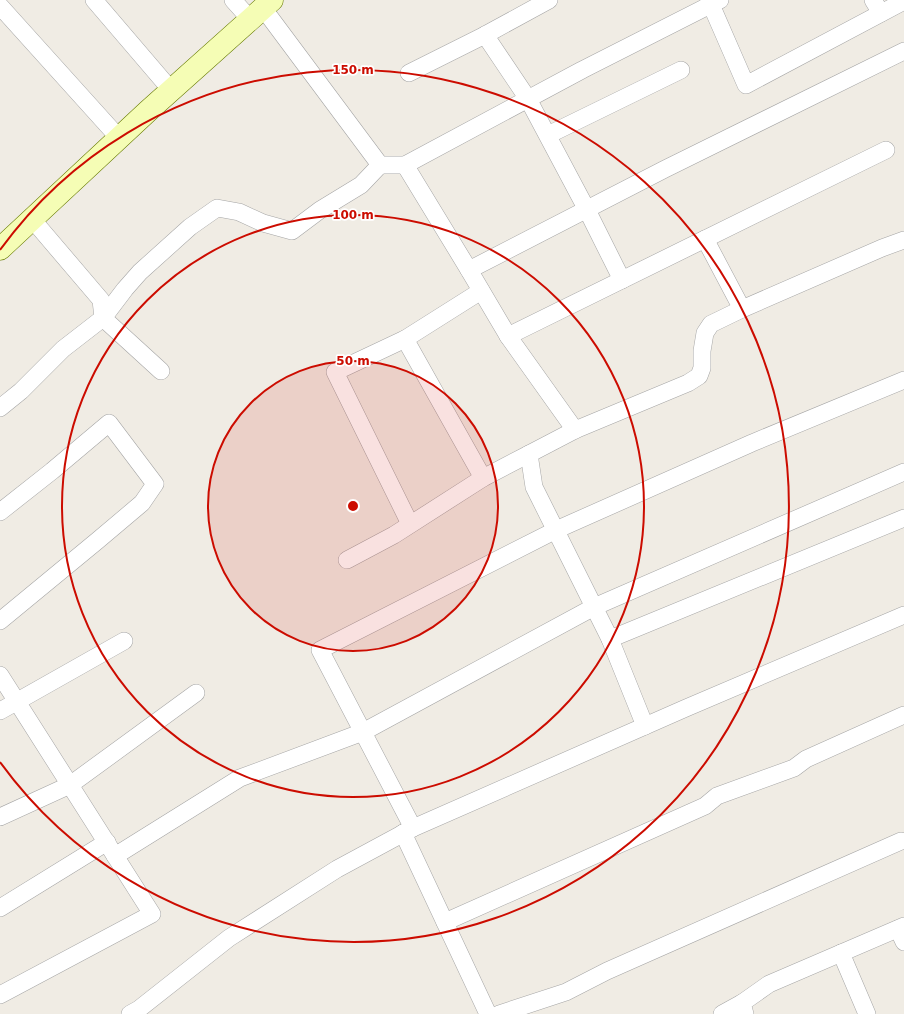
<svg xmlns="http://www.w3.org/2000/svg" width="904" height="1014" font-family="'DejaVu Sans',sans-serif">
	<rect width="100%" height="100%" fill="#f0ece4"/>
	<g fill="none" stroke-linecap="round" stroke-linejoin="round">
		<g stroke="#a5a5a5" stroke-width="18">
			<g id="street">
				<polyline points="94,0 171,90"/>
				<polyline points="233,0 250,19"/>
				<polyline points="709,0 746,85 904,1"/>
				<polyline points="873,0 881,13"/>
				<polyline points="0,6 119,138"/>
				<polyline points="263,8 380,165 405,165 582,70 720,0"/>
				<polyline points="485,35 528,99 587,210 622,280"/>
				<polyline points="409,73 485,35 549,0"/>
				<polyline points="548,135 681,70"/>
				<polyline points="405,165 469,270 508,336 575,430"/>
				<polyline points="32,219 101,300 103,318 161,371"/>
				<polyline points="705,239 742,309"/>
				<polyline points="469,270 665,169 904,51"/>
				<polyline points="481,291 405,339 483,478"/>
				<polyline points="508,336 886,150"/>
				<polyline points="405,339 335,372 410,524"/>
				<polyline points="0,408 21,391 63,349 103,318 125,289 140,272 190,227 217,208 239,212 263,223 292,231 320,210 361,185 380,165"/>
				<polyline points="0,512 52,471 109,423 155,484 142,503 97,541 0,621"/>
				<polyline points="347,560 394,535 483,478 529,454"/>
				<polyline points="610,639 904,518"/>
				<polyline points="0,675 152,914 0,995"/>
				<polyline points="0,711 124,641"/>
				<polyline points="645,726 610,639 534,487 529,454 575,430 688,383 699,376 702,368 702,351 705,333 711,324 742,309 882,248 904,240"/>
				<polyline points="0,817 70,785 196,693"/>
				<polyline points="413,828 320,650 556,530 752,443 904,380"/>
				<polyline points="403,833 488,1014"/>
				<polyline points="115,856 240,778 363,732 594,607 904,472"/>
				<polyline points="0,908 107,842"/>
				<polyline points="445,922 705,806 717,796 794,768 806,759 904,715"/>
				<polyline points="898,929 904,942"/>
				<polyline points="841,953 867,1014"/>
				<polyline points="130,1014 139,1009 229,938 337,869 413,828 686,708 904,615"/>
				<polyline points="499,1014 566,992 607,971 901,841"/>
				<polyline points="722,1014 742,1003"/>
				<polyline points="745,1014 742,1003 769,984 904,926"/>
			</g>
		</g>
		<g stroke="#667a00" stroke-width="23">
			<polyline id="secondary" points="0,249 148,111 272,0"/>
		</g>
		<use href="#street" stroke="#fff" stroke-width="17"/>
		<use href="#secondary" stroke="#f5fdb5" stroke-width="22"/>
	</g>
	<circle cx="353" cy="506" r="145" fill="#cc0c00" fill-opacity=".12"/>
	<g fill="none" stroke="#cc0c00" stroke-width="2">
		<circle cx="353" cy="506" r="145"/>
		<circle cx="353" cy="506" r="291"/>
		<path d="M0 250A436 436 0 1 1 0 762"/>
	</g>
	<circle cx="353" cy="506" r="6" fill="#cc0c00" stroke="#fff" stroke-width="2"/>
	<g font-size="12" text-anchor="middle" font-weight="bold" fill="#cc0c00" stroke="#fff" stroke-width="3.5" stroke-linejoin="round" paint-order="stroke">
		<text x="353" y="74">150 m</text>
		<text x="353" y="219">100 m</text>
		<text x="353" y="365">50 m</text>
	</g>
</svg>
